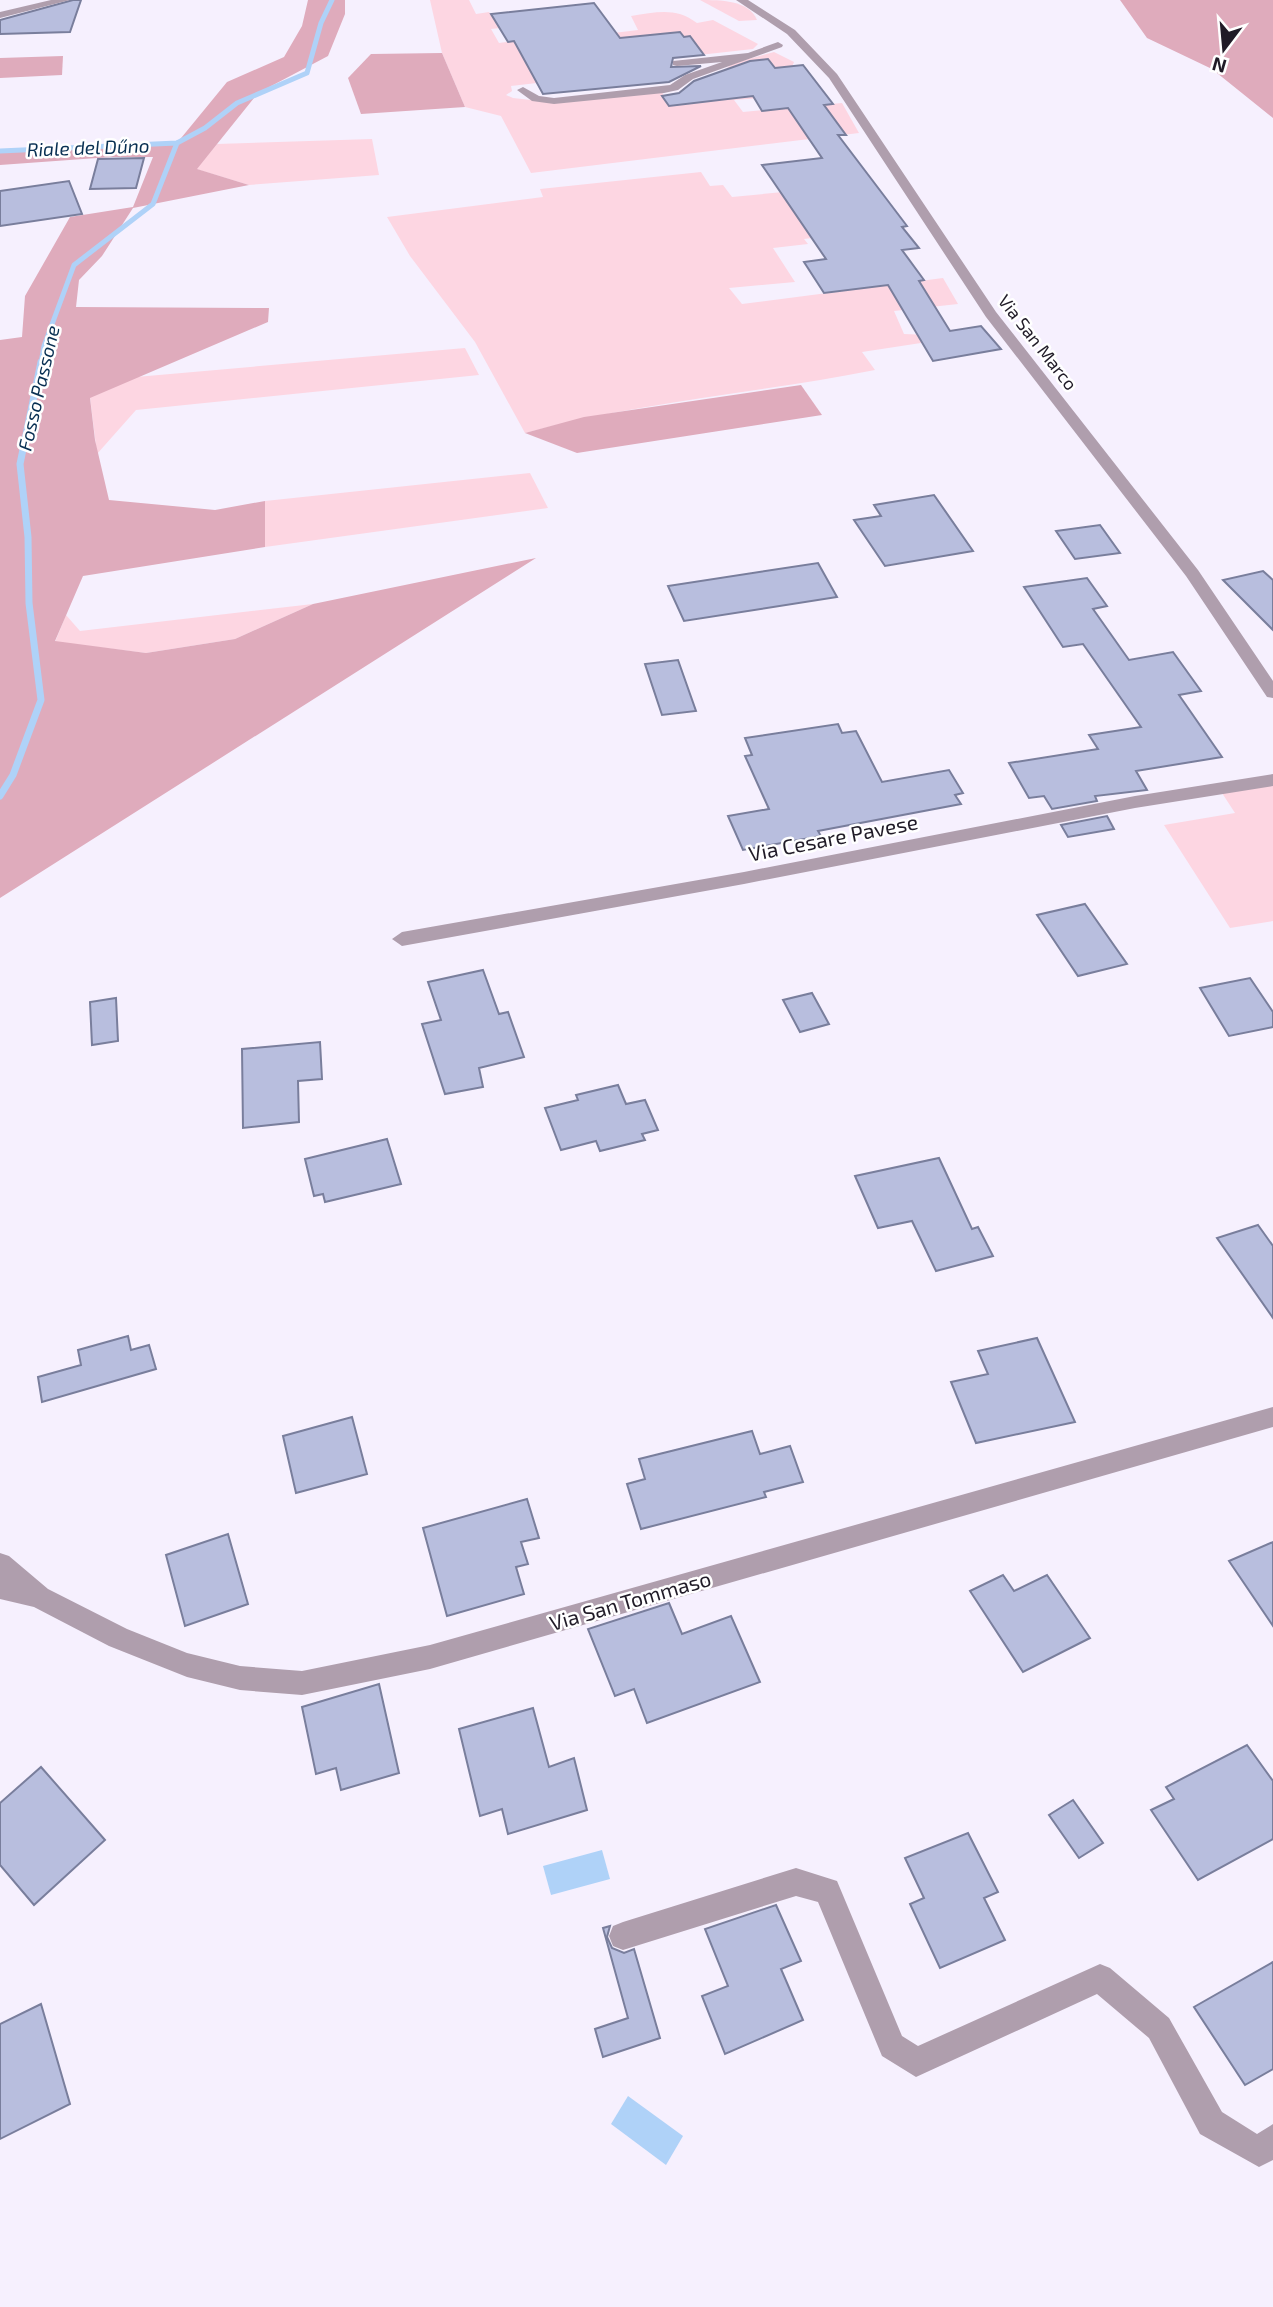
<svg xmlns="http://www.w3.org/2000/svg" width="1273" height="2307" font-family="'Exo 2',sans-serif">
	<rect width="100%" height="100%" fill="#f6f0fe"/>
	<g fill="#fdd6e2">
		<path d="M430 0H469L476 14 489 12 500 28 491 29 499 43 514 41 516 45 638 30 631 16C657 12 676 7 697 23L713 20 758 44 753 49 672 58 580 78 511 86 512 91 506 95 513 98 558 103 662 92 669 106 707 102 694 80 715 76 734 63 774 52 794 62 792 67 774 97 734 100 743 112 842 103 859 133 531 173 501 116 465 107 442 53Z"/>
		<path d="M700 0C720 0 749 0 757 20L739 21Z"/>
		<polygon points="372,139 379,175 249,185 196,169 217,144"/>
		<path d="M701 172 710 186 723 185 732 197 804 190 860 232 804 239 808 244 773 248 795 282 729 288 742 304 943 278 958 304 894 311 904 334 929 335 934 341 862 352 875 370C759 393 639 402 525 433L475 342 410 256 387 217 543 197 540 189Z"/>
		<polygon points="465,348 479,375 136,410 97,454 90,397 136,377"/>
		<polygon points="530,473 548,508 265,547 265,501"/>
		<polygon points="313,604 235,639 146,653 55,642 66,615 80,631"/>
		<polygon points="1273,784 1273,921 1230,928 1164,825 1235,813 1222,793"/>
	</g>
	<g fill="#dfabbc">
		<polygon points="308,0 345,0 345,14 328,56 258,93 197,169 249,185 133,208 102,256 79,280 76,307 269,308 268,322 90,398 95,440 109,500 215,510 265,501 265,547 83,576 55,641 146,653 235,639 313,604 536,558 0,898 0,340 22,337 25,296 70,217 133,207 153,157 111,157 0,165 0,151 177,143 227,82 284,57 302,26"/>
		<polygon points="1120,0 1273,0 1273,118 1212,69 1147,38"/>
		<polygon points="442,53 465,107 361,114 348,78 371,54"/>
		<polygon points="63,56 62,75 0,78 0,58"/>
		<polygon points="801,385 822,415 577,453 525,433 584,417"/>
	</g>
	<g fill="#afd2f8">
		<polygon points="602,1850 610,1879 551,1895 543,1866"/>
		<polygon points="628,2096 683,2136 666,2165 611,2124"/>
	</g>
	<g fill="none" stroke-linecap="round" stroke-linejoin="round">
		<g stroke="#afd2f8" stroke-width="5">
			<polyline points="0,151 177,143 205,128 237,103 307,73 321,23 332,0"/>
			<polyline points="41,363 44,346 74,265 153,204 177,143"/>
		</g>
		<polyline stroke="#afd2f8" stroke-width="7" points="0,796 13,775 41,700 29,603 28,537 20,464 41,362"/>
	</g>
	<g fill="#b8bede" stroke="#797e9c" stroke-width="2">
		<polygon points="73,0 81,0 70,32 0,34 0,20"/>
		<polygon points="594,3 620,38 680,32 684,37 690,36 704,55 673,58 671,67 701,66 669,82 543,94 514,41 508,42 491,14"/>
		<polygon points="768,59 775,68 803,65 833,104 824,105 846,135 838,135 907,226 902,227 919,248 902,250 924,280 919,281 950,331 981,326 1001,349 933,361 888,285 824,293 804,262 826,259 762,165 822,158 788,108 762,111 753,96 669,106 662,96 679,93 694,81 750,61"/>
		<polygon points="144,158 136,188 90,189 98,159"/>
		<polygon points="69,181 82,214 0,226 0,191"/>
		<polygon points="934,495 973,551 885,566 854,520 881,516 874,505"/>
		<polygon points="1100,525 1120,553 1075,559 1056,531"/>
		<polygon points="818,563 837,597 684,621 668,586"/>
		<polygon points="1263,571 1273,580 1273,630 1223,580"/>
		<polygon points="1087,578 1107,606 1093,609 1129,660 1173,652 1201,691 1179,695 1222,757 1136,771 1147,790 1095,796 1097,801 1052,809 1044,796 1029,798 1009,763 1098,749 1089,735 1141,727 1083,644 1063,647 1024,587"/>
		<polygon points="678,660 696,711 662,715 645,664"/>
		<polygon points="838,724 842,733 856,731 882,782 949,770 963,793 955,795 961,804 818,831 821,836 743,850 728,816 769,809 745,756 752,755 745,738"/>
		<polygon points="1107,816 1114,829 1068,837 1061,825"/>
		<polygon points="1085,904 1127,964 1078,976 1037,915"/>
		<polygon points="483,970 499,1014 508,1012 524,1057 479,1068 483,1087 445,1094 422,1024 441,1020 428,982"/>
		<polygon points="1250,978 1273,1012 1273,1027 1229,1036 1200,988"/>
		<polygon points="812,993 829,1024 800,1032 783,1000"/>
		<polygon points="116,998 118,1041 92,1045 90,1002"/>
		<polygon points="320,1042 322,1079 298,1081 299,1122 243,1128 242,1049"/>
		<polygon points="618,1085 626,1104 645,1100 658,1130 642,1134 645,1140 600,1151 596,1141 561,1150 545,1108 578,1100 576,1095"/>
		<polygon points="387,1139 401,1184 325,1202 323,1194 314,1196 305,1159"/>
		<polygon points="939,1158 972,1229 978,1227 993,1256 936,1271 912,1221 878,1228 855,1176"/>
		<polygon points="1258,1225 1273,1246 1273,1318 1217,1238"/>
		<polygon points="128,1336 131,1350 149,1345 156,1369 42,1402 38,1377 81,1365 78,1350"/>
		<polygon points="1037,1338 1075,1422 976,1443 951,1382 988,1374 978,1351"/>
		<polygon points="352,1417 367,1474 296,1493 283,1436"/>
		<polygon points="752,1431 760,1454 790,1446 803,1482 764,1492 766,1497 641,1529 627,1484 645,1479 639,1459"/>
		<polygon points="527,1499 539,1538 521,1542 528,1564 516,1567 524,1594 447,1616 423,1528"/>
		<polygon points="228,1534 248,1604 185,1626 166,1555"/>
		<polygon points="1273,1542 1273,1626 1229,1561"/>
		<polygon points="1003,1575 1014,1591 1047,1575 1090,1638 1023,1672 970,1591"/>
		<polygon points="669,1603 682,1634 731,1616 760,1682 647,1723 634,1689 615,1696 588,1629"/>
		<polygon points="379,1684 399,1773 341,1790 336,1768 316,1774 302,1707"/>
		<polygon points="533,1708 549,1767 574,1758 587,1810 508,1834 502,1809 480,1816 459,1729"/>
		<polygon points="1247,1745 1273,1781 1273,1839 1198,1880 1151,1810 1174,1799 1166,1787"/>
		<polygon points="41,1767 105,1840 34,1905 0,1865 0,1803"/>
		<polygon points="1073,1800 1103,1843 1079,1858 1049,1815"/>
		<polygon points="968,1833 998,1892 984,1898 1005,1940 940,1968 910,1904 924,1898 905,1858"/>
		<polygon points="776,1905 801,1961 781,1969 803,2020 725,2054 702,1996 728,1986 705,1929"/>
		<polygon points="610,1926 607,1937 612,1948 624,1953 634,1949 660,2038 603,2057 595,2029 628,2018 603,1928"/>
		<polygon points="1273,1962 1273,2069 1245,2085 1194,2007"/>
		<polygon points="41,2004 70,2104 0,2139 0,2024"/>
	</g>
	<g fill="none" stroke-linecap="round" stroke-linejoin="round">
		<g fill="#af9ead" fill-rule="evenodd">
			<polygon points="51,0 70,0 0,18 0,12"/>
			<polygon points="736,0 748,0 795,30 837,74 996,312 1198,570 1273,681 1273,698 1267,697 1186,576 986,317 829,78 787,34"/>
			<polygon points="778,42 783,45 782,47 693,79 678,90 664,93 554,104 532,101 517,90 523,87 539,96 554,98 670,85 685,75 722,62 677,66 673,65 673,61 748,53"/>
			<polygon points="1273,774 1273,786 1135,808 744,884 402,946 392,939 402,932 744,872 1135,796"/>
			<polygon points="1273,1407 1273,1427 430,1669 302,1695 240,1690 187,1677 109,1646 34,1607 0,1599 0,1553 9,1556 48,1589 127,1629 187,1653 240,1666 302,1671 430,1645"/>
			<polygon points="796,1868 837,1881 902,2036 918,2046 1100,1964 1110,1968 1169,2018 1222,2112 1257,2134 1273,2124 1273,2160 1259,2167 1200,2134 1149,2038 1097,1994 916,2077 882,2056 818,1902 796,1896 623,1950 613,1946 609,1936 613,1926 623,1922"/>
		</g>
	</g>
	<g text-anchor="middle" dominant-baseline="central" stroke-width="5" stroke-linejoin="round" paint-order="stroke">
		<g font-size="18" fill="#201b27" stroke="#fff">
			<text transform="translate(1038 342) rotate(52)">Via San Marco</text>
		</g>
		<g font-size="19" font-style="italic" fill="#082f52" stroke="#fff">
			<text transform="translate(88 147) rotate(-2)">Riale del Dűno</text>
			<text transform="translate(38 388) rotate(-77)">Fosso Passone</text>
		</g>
		<g font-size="21" fill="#201b27" stroke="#fff">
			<text transform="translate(833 837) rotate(-11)">Via Cesare Pavese</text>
			<text transform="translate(630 1600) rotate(-16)">Via San Tommaso</text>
		</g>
	</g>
	<g transform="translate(1224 49) rotate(196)" stroke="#ffffff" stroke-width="5" paint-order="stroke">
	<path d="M0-5L12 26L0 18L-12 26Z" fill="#201b27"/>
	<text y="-10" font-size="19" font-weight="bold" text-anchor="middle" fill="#201b27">N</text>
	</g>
</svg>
